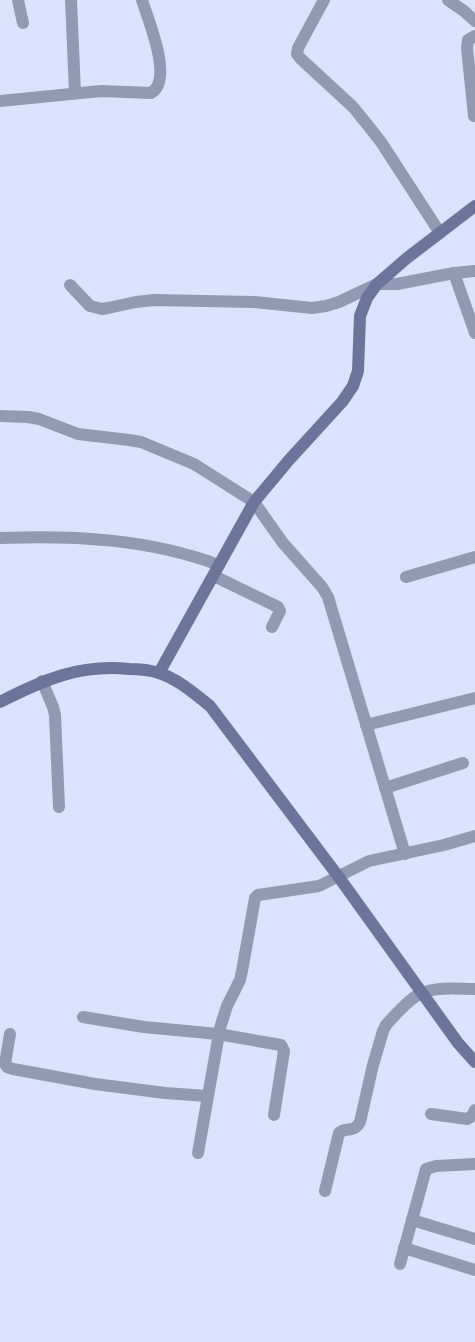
<svg xmlns="http://www.w3.org/2000/svg" width="475" height="1342" font-family="Overpass,sans-serif">
	<rect width="100%" height="100%" fill="#dae2fd"/>
	<g fill="none" stroke-linecap="round" stroke-linejoin="round">
		<g stroke="#9299b2" stroke-width="12">
			<polyline points="18,0 23,23"/>
			<polyline points="71,0 75,93"/>
			<polyline points="324,0 298,48 297,54 301,59 353,107 366,123 381,142 440,233"/>
			<polyline points="448,0 464,11 475,21"/>
			<path d="M0 101 101 91 151 93C174 80 148 20 142 0"/>
			<polyline points="474,116 467,48 468,40 475,36"/>
			<polyline points="454,273 475,333"/>
			<polyline points="70,285 90,306 102,309 108,308 136,302 154,300 254,302 312,308 326,306 339,302 377,284 397,284 454,273 475,271"/>
			<polyline points="0,416 28,417 39,419 78,434 129,440 141,442 194,464 254,502 283,543 322,587 328,597 405,854"/>
			<path d="M0 538C74 535 149 539 219 565"/>
			<polyline points="214,576 278,607 280,611 272,627"/>
			<polyline points="406,577 475,557"/>
			<polyline points="42,681 53,707 55,715 59,807"/>
			<polyline points="366,725 475,698"/>
			<polyline points="385,788 463,763"/>
			<polyline points="83,1017 144,1027 218,1034 281,1045 284,1051 274,1115"/>
			<polyline points="10,1034 5,1064 7,1067 13,1069 95,1084 165,1093 207,1096"/>
			<polyline points="431,1114 467,1119 472,1116 475,1110"/>
			<polyline points="198,1153 220,1028 227,1006 240,980 242,971 255,898 258,895 265,894 319,886 369,861 444,845 475,836"/>
			<path d="M325 1191 339 1133C347 1126 353 1134 360 1122L373 1065 383 1031 386 1025C394 1016 403 1006 412 999 429 985 455 989 475 989"/>
			<polyline points="412,1220 475,1239"/>
			<polyline points="404,1248 475,1270"/>
			<polyline points="400,1264 426,1169 436,1166 475,1164"/>
		</g>
		<g stroke="#6b7599" stroke-width="12">
			<polyline points="159,673 254,502 289,460 342,402 353,386 358,371 360,316 367,298 377,284 407,258 475,206"/>
			<path d="M0 702C43 680 79 664 129 669 138 669 150 670 159 673 178 679 195 694 210 706L338 876 458 1043 475 1062"/>
		</g>
	</g>
</svg>
